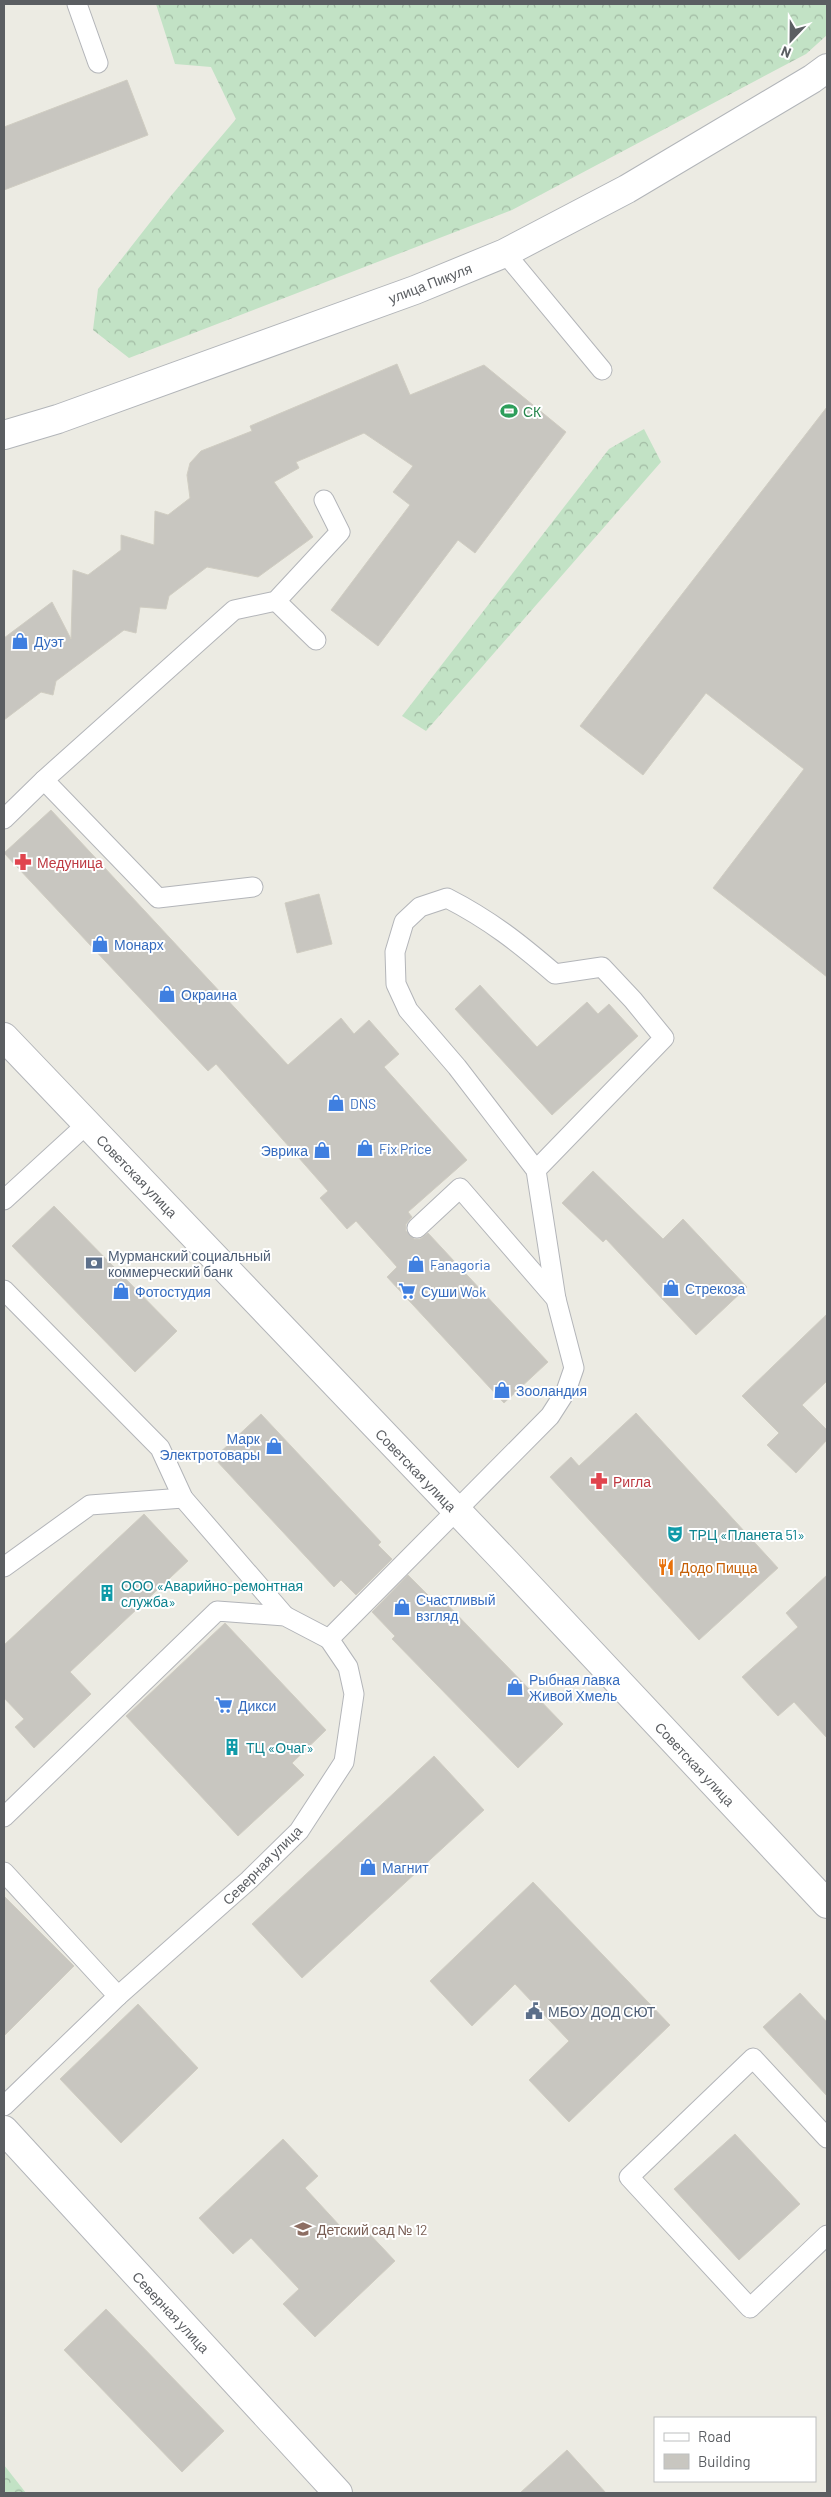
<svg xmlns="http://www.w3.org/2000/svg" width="831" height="2497" font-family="Barlow,sans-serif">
	<defs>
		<pattern id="forest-crowns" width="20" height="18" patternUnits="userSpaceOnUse" patternTransform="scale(1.25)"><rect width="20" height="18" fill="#c2e2c5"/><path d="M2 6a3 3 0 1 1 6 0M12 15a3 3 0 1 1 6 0" fill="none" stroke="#a1baa3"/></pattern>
	</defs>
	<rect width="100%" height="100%" fill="#ecebe3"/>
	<g fill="url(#forest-crowns)">
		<polygon points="156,4 827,4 827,35 806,54 512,210 129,358 93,330 98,289 170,197 236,119 211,67 175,64"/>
		<polygon points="644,429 661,462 426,731 402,716 609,449"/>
		<polygon points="4,2465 26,2493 4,2493"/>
	</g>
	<g fill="#c8c6c0" stroke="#d0cdc2">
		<polygon points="127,80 148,135 4,190 4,127"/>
		<polygon points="397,364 410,395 484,365 566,432 475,553 458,540 378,646 331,610 410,505 393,492 413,466 364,433 296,462 299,468 274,482 313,537 258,577 207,567 169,596 166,609 140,607 136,633 124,630 56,681 53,695 41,692 4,720 4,638 52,602 71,639 73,570 88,575 121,550 121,535 154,545 155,511 168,515 190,498 187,475 190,463 201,451 252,431 250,426"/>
		<polygon points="827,407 827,977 713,888 804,769 706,693 643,775 580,726"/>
		<polygon points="51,810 288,1065 341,1018 354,1034 369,1020 399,1054 384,1067 467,1160 408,1212 412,1217 406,1224 406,1231 414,1239 420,1239 428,1233 548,1362 504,1403 387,1277 397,1267 356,1221 347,1229 320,1198 328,1191 216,1064 208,1071 4,853"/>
		<polygon points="319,894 332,944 297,953 285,903"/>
		<polygon points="480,985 537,1047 587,1002 598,1014 609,1004 638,1036 552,1115 455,1009"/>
		<polygon points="593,1171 663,1239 683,1219 747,1287 696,1335 606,1239 603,1242 562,1203"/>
		<polygon points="54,1206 177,1331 135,1372 12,1246"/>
		<polygon points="827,1314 827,1381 802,1405 827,1430 827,1440 796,1473 767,1445 779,1433 742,1396"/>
		<polygon points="636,1413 778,1568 699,1640 550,1477 571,1457 579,1466"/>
		<polygon points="261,1414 381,1542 378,1545 392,1559 356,1595 341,1580 334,1587 214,1458"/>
		<polygon points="144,1514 188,1561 70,1672 91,1694 34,1748 15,1727 24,1719 4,1698 4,1645"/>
		<polygon points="408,1575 433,1600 438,1595 563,1724 518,1768 392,1639 395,1636 372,1612"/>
		<polygon points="827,1575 827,1738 794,1702 778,1716 742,1677 798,1627 786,1613"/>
		<polygon points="225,1623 326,1730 292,1763 304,1775 238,1836 126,1716"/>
		<polygon points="434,1756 484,1810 302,1978 252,1924"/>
		<polygon points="533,1882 670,2025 569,2122 529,2080 569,2041 515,1984 472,2026 430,1981"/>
		<polygon points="4,1896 74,1966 4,2036"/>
		<polygon points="800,1993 827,2022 827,2096 763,2027"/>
		<polygon points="138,2004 198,2068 121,2143 60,2079"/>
		<polygon points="735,2134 800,2204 739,2260 674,2189"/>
		<polygon points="283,2139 318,2176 305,2188 352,2239 364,2228 395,2261 315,2337 283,2304 299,2289 251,2238 233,2254 199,2218"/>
		<polygon points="106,2309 224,2431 182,2472 64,2350"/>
		<polygon points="567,2450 606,2493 520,2493"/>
	</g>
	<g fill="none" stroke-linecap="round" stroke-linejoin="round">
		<g stroke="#b3b5b9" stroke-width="21">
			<g id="service">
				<polyline points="77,4 98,63"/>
				<polyline points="505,253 602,370"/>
				<polyline points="276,601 316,640"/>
				<polyline points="44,780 234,610 276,601 340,532 324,500"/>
				<polyline points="4,819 44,780 158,898 253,887"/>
				<path d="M536 1170 664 1038 633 1000 602 967 555 974C519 943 490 920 447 898L420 907 404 922 395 952 396 984 408 1010 457 1067 536 1170 556 1299"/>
				<polyline points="4,1200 87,1124"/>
				<polyline points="4,1290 160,1448 183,1498 285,1616"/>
				<polyline points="4,1567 90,1505 183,1498"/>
				<polyline points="4,1817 217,1611 285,1616 329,1639"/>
				<polyline points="4,1872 118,1996"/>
				<polyline points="4,2106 118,1996 249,1880 299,1831 344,1762 354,1694 348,1667 329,1639 550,1416 566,1391 574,1368 556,1299 460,1188 417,1228"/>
				<polyline points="827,2138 753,2058 629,2177 750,2308 827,2235"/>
			</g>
		</g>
		<g stroke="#b3b5b9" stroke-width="30">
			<polyline id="minor" points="4,2130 338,2493"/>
		</g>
		<g stroke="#b3b5b9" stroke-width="30">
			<polyline id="tertiary" points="4,1037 506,1562 827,1904"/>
		</g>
		<g stroke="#b2b5b9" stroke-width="30">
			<polyline id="secondary" points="4,435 58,419 415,290 505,253 627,189 812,79 827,68"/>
		</g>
		<use href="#service" stroke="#fff" stroke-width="19"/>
		<use href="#minor" stroke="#fff" stroke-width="28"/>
		<use href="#tertiary" stroke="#fff" stroke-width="28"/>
		<use href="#secondary" stroke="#fff" stroke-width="28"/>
	</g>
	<defs>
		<g id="stadium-bare" transform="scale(1.35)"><path d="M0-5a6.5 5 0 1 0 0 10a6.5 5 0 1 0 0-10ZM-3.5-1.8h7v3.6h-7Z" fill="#2e9e5b" stroke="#fff" stroke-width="2.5" paint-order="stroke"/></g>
		<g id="shop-bare" transform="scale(1.35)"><path d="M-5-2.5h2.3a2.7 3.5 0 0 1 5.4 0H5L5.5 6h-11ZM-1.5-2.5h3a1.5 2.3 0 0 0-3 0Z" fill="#3f7fe0" stroke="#fff" stroke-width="2.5" paint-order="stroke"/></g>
		<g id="pharmacy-bare" transform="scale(1.35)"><path d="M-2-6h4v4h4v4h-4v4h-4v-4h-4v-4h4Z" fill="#e0444e" stroke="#fff" stroke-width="2.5" paint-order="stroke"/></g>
		<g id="bank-bare" transform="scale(1.35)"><path d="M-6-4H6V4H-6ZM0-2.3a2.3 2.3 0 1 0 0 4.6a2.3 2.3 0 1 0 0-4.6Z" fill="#5c6f8a" stroke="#fff" stroke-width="2.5" paint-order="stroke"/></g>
		<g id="supermarket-bare" transform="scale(1.35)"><path d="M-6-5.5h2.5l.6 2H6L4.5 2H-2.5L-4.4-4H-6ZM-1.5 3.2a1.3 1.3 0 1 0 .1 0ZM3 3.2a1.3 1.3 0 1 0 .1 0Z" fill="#3f7fe0" stroke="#fff" stroke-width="2.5" paint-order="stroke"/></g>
		<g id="theatre-bare" transform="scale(1.35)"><path d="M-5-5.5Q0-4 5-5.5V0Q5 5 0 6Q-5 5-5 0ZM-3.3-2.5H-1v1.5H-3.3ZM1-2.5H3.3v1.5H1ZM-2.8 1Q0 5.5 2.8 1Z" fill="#0f9aa8" stroke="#fff" stroke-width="2.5" paint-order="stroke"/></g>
		<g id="restaurant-bare" transform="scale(1.35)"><path d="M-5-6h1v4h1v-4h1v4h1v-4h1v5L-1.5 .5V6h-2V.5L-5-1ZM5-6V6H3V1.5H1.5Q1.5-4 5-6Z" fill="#e8710a" stroke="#fff" stroke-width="2.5" paint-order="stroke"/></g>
		<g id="building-bare" transform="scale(1.35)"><path d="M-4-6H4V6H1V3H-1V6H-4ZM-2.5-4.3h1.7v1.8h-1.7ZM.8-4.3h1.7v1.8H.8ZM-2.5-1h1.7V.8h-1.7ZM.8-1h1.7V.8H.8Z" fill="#0f9aa8" stroke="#fff" stroke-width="2.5" paint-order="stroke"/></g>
		<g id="civic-bare" transform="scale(1.35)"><path d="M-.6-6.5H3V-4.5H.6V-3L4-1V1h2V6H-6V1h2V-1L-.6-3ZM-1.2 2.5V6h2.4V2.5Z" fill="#5c6f8a" stroke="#fff" stroke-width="2.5" paint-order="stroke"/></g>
		<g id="school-bare" transform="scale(1.35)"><path d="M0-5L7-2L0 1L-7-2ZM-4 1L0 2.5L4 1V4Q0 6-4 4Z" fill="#8d6e63" stroke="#fff" stroke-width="2.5" paint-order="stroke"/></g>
	</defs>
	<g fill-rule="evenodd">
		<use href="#stadium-bare" x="509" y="411"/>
		<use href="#shop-bare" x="20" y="641"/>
		<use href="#pharmacy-bare" x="23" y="862"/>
		<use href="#shop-bare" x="100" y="944"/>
		<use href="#shop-bare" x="167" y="994"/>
		<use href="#shop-bare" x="336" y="1103"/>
		<use href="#shop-bare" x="365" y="1148"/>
		<use href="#shop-bare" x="322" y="1150"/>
		<use href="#bank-bare" x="94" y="1263"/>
		<use href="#shop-bare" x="416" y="1264"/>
		<use href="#shop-bare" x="671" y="1288"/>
		<use href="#shop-bare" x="121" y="1291"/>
		<use href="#supermarket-bare" x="407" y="1291"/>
		<use href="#shop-bare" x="502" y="1390"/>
		<use href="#shop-bare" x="274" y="1446"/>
		<use href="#pharmacy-bare" x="599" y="1481"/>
		<use href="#theatre-bare" x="675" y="1534"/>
		<use href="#restaurant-bare" x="666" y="1567"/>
		<use href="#building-bare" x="107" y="1593"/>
		<use href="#shop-bare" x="402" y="1607"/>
		<use href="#shop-bare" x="515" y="1687"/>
		<use href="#supermarket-bare" x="224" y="1705"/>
		<use href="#building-bare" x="232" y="1747"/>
		<use href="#shop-bare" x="368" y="1867"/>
		<use href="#civic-bare" x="534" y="2011"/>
		<use href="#school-bare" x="303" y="2229"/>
	</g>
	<g text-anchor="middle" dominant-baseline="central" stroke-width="4" stroke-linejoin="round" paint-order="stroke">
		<g font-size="14" fill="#5b5e62" stroke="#fff">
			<text transform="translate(430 283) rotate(-21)">улица Пикуля</text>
			<text transform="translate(137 1176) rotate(46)">Советская улица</text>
			<text transform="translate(416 1470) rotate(46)">Советская улица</text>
			<text transform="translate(695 1764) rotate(47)">Советская улица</text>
			<text transform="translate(262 1865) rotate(-45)">Северная улица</text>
			<text transform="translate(171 2312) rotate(47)">Северная улица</text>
		</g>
		<g font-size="14" fill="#27864d" stroke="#fff" text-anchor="start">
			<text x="523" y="411">СК</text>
		</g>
		<g font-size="14" fill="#366cbe" stroke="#fff" text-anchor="start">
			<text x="34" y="641">Дуэт</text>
			<text x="114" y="944">Монарх</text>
			<text x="181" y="994">Окраина</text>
			<text x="350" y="1103">DNS</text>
			<text x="379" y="1148">Fix Price</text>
			<text x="308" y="1150" text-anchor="end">Эврика</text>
			<text x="430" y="1264">Fanagoria</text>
			<text x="685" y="1288">Стрекоза</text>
			<text x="135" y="1291">Фотостудия</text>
			<text x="421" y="1291">Суши Wok</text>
			<text x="516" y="1390">Зооландия</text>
			<text x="260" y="1438" text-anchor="end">Марк<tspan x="260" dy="16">Электротовары</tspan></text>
			<text x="416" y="1599">Счастливый<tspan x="416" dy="16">взгляд</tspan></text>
			<text x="529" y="1679">Рыбная лавка<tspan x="529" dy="16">Живой Хмель</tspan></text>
			<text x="238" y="1705">Дикси</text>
			<text x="382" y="1867">Магнит</text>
		</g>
		<g font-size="14" fill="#be3a42" stroke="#fff" text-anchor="start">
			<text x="37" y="862">Медуница</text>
			<text x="613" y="1481">Ригла</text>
		</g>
		<g font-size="14" fill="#4e5e75" stroke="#fff" text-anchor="start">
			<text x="108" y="1255">Мурманский социальный<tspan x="108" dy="16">коммерческий банк</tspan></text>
			<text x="548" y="2011">МБОУ ДОД СЮТ</text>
		</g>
		<g font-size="14" fill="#0d838f" stroke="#fff" text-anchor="start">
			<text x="689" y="1534">ТРЦ «Планета 51»</text>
			<text x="121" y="1585">ООО «Аварийно-ремонтная<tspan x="121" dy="16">служба»</tspan></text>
			<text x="246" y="1747">ТЦ «Очаг»</text>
		</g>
		<g font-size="14" fill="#c56008" stroke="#fff" text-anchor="start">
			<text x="680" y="1567">Додо Пицца</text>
		</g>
		<g font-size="14" fill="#785e54" stroke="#fff" text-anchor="start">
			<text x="317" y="2229">Детский сад № 12</text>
		</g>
	</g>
	<rect width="831" height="2497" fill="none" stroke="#5b5e62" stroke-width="10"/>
	<rect x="654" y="2417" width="162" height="65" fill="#ffffff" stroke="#bdbfc0"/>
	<rect x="664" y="2433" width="25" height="8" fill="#ffffff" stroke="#bdbfc0"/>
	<text x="698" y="2442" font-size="15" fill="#5b5e62">Road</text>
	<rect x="664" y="2454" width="25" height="15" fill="#c8c6c0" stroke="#bdbfc0"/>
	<text x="698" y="2467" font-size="15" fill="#5b5e62">Building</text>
	<g transform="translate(791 40) rotate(202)" stroke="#ffffff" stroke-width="4" paint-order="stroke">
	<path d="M0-4L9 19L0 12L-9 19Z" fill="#5b5e62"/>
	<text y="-8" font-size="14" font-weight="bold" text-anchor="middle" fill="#5b5e62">N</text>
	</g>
</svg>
